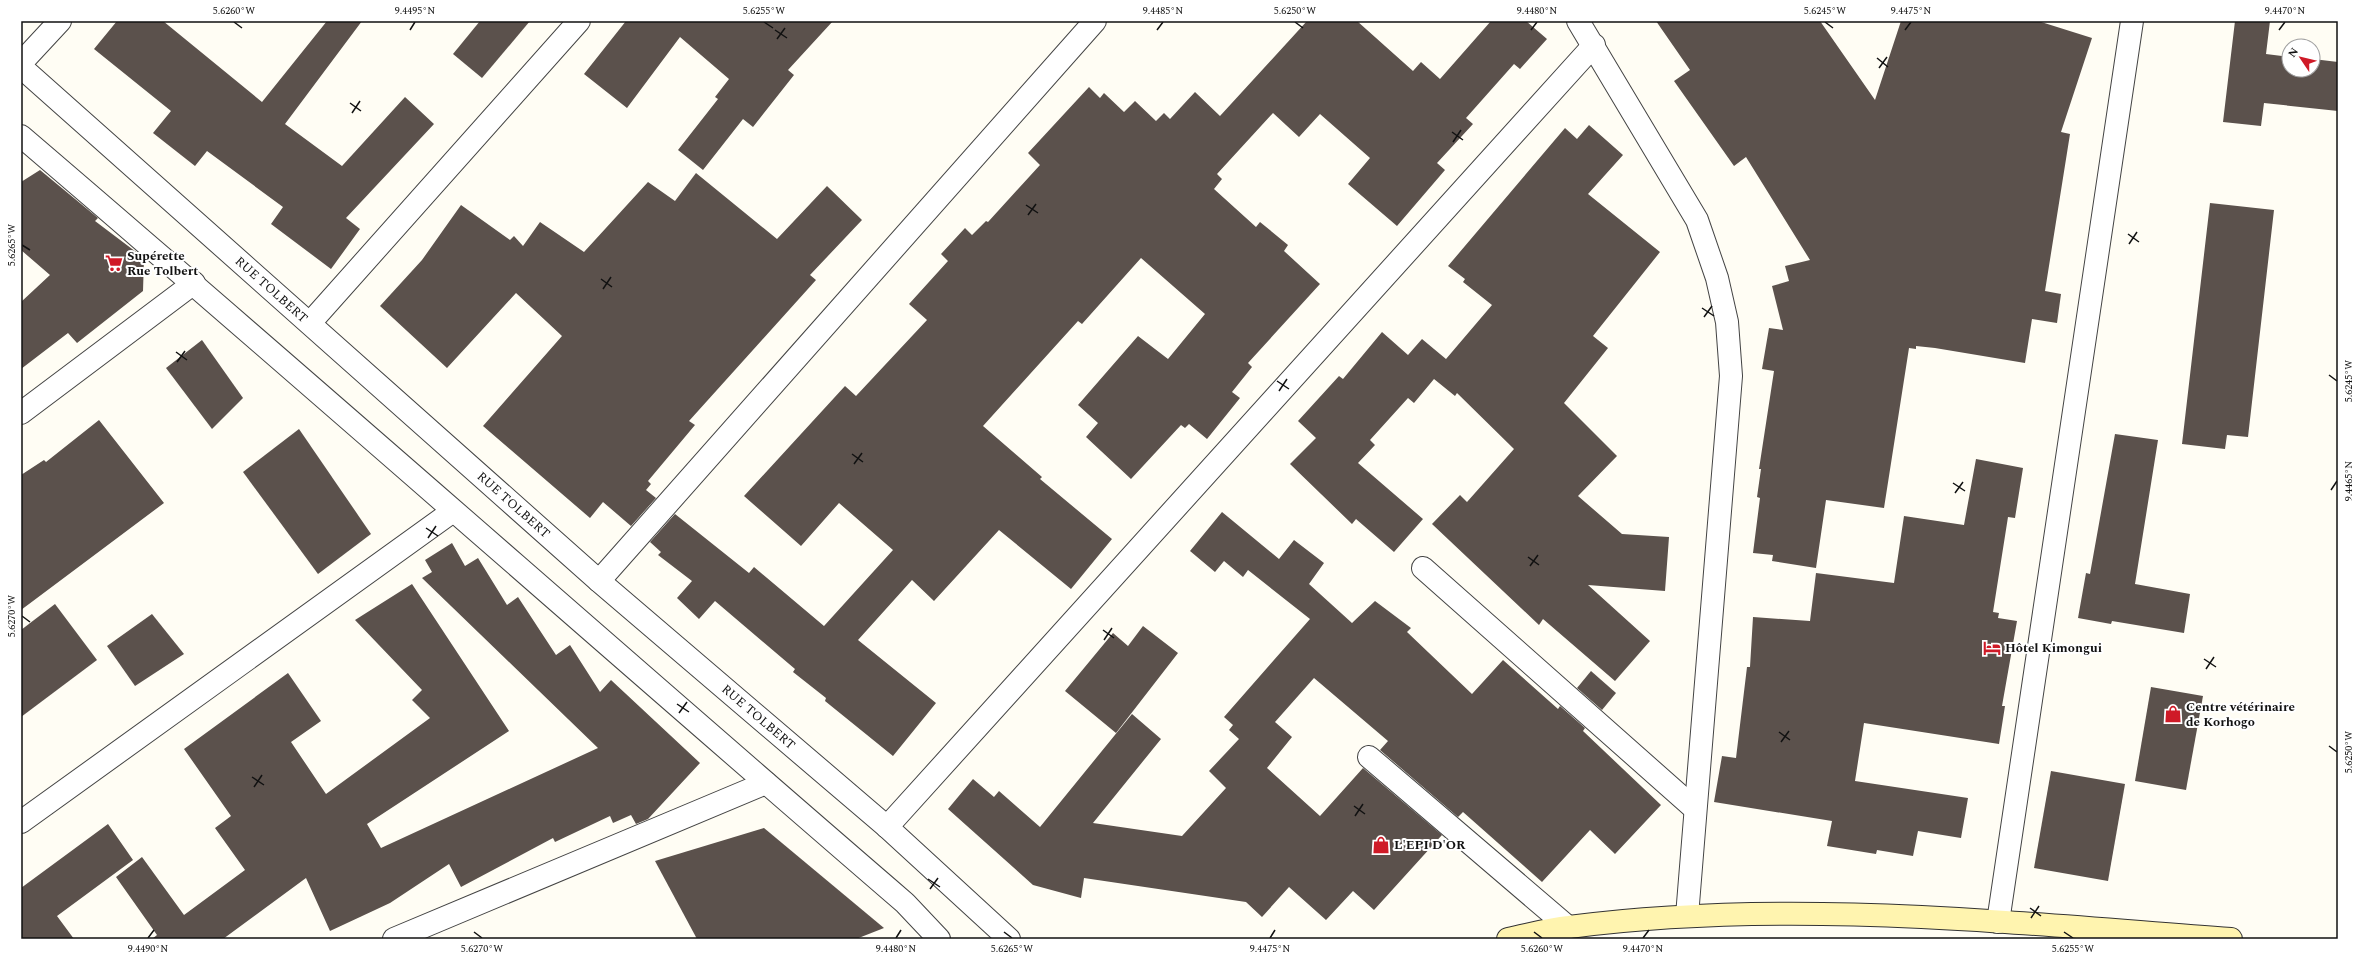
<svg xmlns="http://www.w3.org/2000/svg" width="2359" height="960" font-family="Spectral,serif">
	<rect width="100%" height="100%" fill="#fffdf4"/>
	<g fill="#5b514c">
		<polygon points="117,21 163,21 262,102 327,21 362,21 285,124 342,166 405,97 434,124 346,218 360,229 331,269 271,224 283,207 207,151 195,166 153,133 171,111 94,49"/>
		<polygon points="480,21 530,21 482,78 453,54"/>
		<polygon points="626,21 833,21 788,70 794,75 753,127 743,119 703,170 678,150 718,99 715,97 729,79 680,37 627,108 584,74"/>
		<polygon points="1307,21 1357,21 1413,71 1421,62 1440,79 1491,21 1526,21 1547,39 1520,69 1514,64 1466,118 1473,124 1437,163 1445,170 1397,226 1348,184 1370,158 1320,114 1299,137 1273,113 1217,174 1222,179 1214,189 1256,227 1260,222 1288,245 1284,251 1320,284 1248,363 1252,367 1232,392 1240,398 1207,439 1189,424 1185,428 1181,425 1131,479 1086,437 1098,423 1078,405 1138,336 1168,359 1205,314 1141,258 1082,324 1078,321 983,426 1042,477 1040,479 1112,539 1071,589 999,530 934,601 912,580 858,640 936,703 893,756 825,701 826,698 793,672 795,669 715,601 699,619 677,598 692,581 658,555 661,552 650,542 675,514 749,573 754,567 824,626 893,550 839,503 801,546 744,496 845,386 856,396 927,320 909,304 948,261 941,254 965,228 972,235 986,221 988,222 1040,165 1028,153 1089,87 1100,98 1104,93 1124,112 1135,101 1156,121 1164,113 1170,119 1195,92 1220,116"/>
		<polygon points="1656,21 1820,21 1875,100 1901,21 2038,21 2092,38 2061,132 2070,134 2045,291 2061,294 2057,323 2032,319 2025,363 1935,348 1916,346 1916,349 1909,348 1884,508 1826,500 1816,568 1772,561 1773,555 1753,553 1760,498 1757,497 1761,469 1759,469 1774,371 1762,369 1769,328 1783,330 1772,286 1789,281 1785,266 1810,260 1746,157 1734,166 1674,81 1690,70"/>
		<polygon points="2235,21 2270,21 2266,54 2289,57 2289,70 2313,70 2313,59 2338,62 2338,111 2264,103 2261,126 2223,122"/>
		<polygon points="1589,125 1623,155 1588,194 1660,252 1593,336 1608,348 1564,403 1617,456 1578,496 1622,534 1669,537 1665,591 1588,585 1650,641 1615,681 1543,619 1539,625 1432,524 1460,495 1467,502 1514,449 1457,393 1455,396 1434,379 1414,403 1408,398 1370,440 1375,445 1358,463 1423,519 1394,552 1356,519 1352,524 1290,464 1316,438 1298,421 1339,376 1343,379 1382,332 1408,355 1422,339 1446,359 1492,305 1463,282 1465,279 1448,266 1565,128 1577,139"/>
		<polygon points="40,170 98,218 95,221 144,258 143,291 77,343 68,333 21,369 21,302 50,275 21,250 21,182"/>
		<polygon points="696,173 777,239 827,186 862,220 810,275 816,280 689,421 695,425 648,481 651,484 646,490 656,498 631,526 603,502 590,518 483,426 562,336 516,293 447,368 380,306 422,260 461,205 510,240 514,236 523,246 540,222 584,252 648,182 675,201"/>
		<polygon points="2210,203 2274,210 2248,437 2227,435 2225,449 2182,444"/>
		<polygon points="202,340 243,398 212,429 166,368"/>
		<polygon points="99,420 164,503 21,610 21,475 44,460 46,462"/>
		<polygon points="299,429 371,534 318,574 243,472"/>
		<polygon points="2115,434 2158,440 2135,584 2190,594 2184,633 2112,621 2111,624 2078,618 2086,573 2090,574"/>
		<polygon points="1976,459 2023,468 2015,518 2008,517 1993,612 1999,613 1998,618 2017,621 2002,706 2005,706 1999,744 1864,723 1855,781 1968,798 1961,838 1918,831 1913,856 1877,850 1876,854 1827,846 1832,821 1714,802 1722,756 1736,758 1747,667 1750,667 1753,617 1810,621 1816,573 1894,583 1904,516 1964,525"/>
		<polygon points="1222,512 1279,559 1294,540 1324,563 1309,584 1352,623 1375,601 1411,628 1407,632 1472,694 1503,660 1558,709 1560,706 1585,728 1583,731 1661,805 1615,854 1590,830 1542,882 1463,812 1458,817 1380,750 1388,741 1314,678 1275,722 1292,737 1267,768 1320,816 1363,768 1442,835 1374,910 1353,891 1326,920 1289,887 1262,917 1246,902 1084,878 1081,898 1033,885 948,809 973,779 994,797 999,791 1040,827 1132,714 1161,739 1093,823 1182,836 1226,788 1209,771 1239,739 1229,730 1233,725 1224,717 1310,619 1248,570 1243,577 1224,561 1215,572 1190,551"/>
		<polygon points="452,543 465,566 478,558 507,605 518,597 556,655 570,645 600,692 611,680 700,763 648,819 636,824 631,815 613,823 610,816 555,842 553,838 461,887 449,864 390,903 330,931 306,878 223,939 152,939 157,935 116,877 142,857 184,915 245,870 215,828 231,816 184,749 288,673 321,721 291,742 326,794 430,718 412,700 422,690 355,620 412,584 509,731 367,824 381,848 598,748 422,578 432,572 425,560"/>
		<polygon points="55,604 97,660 21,717 21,630"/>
		<polygon points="152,614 184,654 135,686 107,646"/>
		<polygon points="1143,626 1178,653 1116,733 1065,691 1113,633 1128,646"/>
		<polygon points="1591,671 1616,693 1602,710 1577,688"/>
		<polygon points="2151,687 2203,696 2186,790 2135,781"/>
		<polygon points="2051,771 2125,784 2108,881 2034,868"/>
		<polygon points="108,824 133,860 57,916 74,939 21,939 21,888"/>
		<polygon points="764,828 884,928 856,939 697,939 655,861"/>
	</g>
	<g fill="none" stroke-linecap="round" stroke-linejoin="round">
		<g stroke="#444" stroke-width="24">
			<g id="minor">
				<polyline points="1578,21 1697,220 1717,278 1727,322 1731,376 1687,916"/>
				<polyline points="21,63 60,21"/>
				<polyline points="310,323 579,21"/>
				<polyline points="21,413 194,283"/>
				<polyline points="1423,568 1695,809"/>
				<polyline points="599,581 1095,21"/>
				<polyline points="1369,757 1568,927"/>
				<polyline points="21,822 453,511"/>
				<polyline points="887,827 1594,45"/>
				<polyline points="1998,922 2132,21"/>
				<polyline points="394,939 766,783"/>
			</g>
		</g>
		<g stroke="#444" stroke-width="24">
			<g id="tertiary">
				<path id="s1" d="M21 67 599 581 887 827 1009 939"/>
				<path d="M21 136C317 389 609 648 905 903L939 939"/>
			</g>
		</g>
		<g stroke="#333" stroke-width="24">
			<path id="secondary" d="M1508 939C1528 935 1548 929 1569 927 1788 898 2012 923 2231 939"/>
		</g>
		<use href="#minor" stroke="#fff" stroke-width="22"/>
		<use href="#tertiary" stroke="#fff" stroke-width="22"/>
		<use href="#secondary" stroke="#fff4af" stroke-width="22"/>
	</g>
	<path fill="none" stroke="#111" stroke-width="1.5" d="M234 22 242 28M764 22 773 28M1295 22 1303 28M1825 22 1833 28M410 30 415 22M775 30 787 38M1157 30 1163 22M1531 30 1537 22M1905 30 1911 22M2279 30 2285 22M777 39 785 28M1877 58 1888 67M1879 68 1887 57M350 103 361 111M352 113 360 101M1452 132 1463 140M1453 142 1461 130M1026 205 1038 213M1028 215 1036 204M2128 234 2139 242M2129 244 2137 232M22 245 30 250M601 279 612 287M603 289 611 277M1702 308 1714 316M1704 317 1712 306M176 352 187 360M177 362 185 351M2329 375 2337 381M1277 381 1289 389M1279 391 1287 379M852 454 863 462M854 464 862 453M1953 483 1965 491M2331 490 2337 481M1955 493 1963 482M426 528 438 536M428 538 436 526M1528 557 1539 565M1530 566 1538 555M22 616 30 622M1103 630 1114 638M1104 640 1112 628M2204 659 2216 667M2206 669 2214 657M677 704 689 712M679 713 687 702M1779 732 1790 740M1781 742 1789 731M2329 746 2337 752M252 777 264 785M254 787 262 775M1354 806 1365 814M1355 816 1363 804M928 879 940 887M930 889 938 878M2030 908 2041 916M2031 918 2039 906M474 932 482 938M1004 932 1012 938M1534 932 1542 938M2064 932 2073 938M148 938 154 930M896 938 901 930M1270 938 1275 930M1643 938 1649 930"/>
	<defs>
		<g id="supermarket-bare" transform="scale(1.38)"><path d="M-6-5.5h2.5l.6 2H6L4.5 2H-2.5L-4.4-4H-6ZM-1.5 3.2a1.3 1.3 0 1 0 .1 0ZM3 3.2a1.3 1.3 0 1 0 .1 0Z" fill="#cf1a27" stroke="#fff" stroke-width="2.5" paint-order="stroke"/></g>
		<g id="hotel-bare" transform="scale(1.38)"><path d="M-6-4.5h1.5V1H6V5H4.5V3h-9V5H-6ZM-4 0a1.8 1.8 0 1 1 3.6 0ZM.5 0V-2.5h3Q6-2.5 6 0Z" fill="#cf1a27" stroke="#fff" stroke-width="2.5" paint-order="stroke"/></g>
		<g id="shop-bare" transform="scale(1.38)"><path d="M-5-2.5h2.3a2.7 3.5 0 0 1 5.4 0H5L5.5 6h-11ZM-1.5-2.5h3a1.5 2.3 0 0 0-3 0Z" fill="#cf1a27" stroke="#fff" stroke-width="2.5" paint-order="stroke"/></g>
	</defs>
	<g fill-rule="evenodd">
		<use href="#supermarket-bare" x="114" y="263"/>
		<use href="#hotel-bare" x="1992" y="648"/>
		<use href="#shop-bare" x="2173" y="714"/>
		<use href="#shop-bare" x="1381" y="845"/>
	</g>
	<g text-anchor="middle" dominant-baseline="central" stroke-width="4" stroke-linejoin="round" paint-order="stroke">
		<g font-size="13" font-weight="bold" fill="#111" stroke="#fff" text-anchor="start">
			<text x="127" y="256">Supérette<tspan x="127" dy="15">Rue Tolbert</tspan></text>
			<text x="2005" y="648">Hôtel Kimongui</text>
			<text x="2186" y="707">Centre vétérinaire<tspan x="2186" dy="15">de Korhogo</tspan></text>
			<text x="1394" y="845">L'EPI D'OR</text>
		</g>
		<g font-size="13" fill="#111" stroke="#fff">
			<text stroke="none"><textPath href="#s1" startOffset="335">RUE TOLBERT</textPath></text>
			<text stroke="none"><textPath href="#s1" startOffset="659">RUE TOLBERT</textPath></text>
			<text stroke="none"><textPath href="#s1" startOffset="983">RUE TOLBERT</textPath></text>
		</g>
	</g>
	<rect width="2359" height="960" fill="none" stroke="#ffffff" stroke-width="44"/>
	<g transform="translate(2301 58) rotate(305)"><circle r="19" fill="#ffffff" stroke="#a0a0a0"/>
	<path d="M0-3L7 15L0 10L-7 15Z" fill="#cf1a27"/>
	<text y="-6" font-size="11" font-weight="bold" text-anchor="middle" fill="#111111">N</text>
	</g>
	<rect x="22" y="22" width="2315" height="916" fill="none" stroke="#111" stroke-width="1.5"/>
	<g font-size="10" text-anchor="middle" fill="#111">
		<text x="234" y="14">5.6260°W</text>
		<text x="415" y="14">9.4495°N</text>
		<text x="764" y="14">5.6255°W</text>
		<text x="1163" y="14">9.4485°N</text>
		<text x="1295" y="14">5.6250°W</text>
		<text x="1537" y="14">9.4480°N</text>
		<text x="1825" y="14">5.6245°W</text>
		<text x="1911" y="14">9.4475°N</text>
		<text x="2285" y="14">9.4470°N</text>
		<text transform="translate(11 245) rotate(-90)" y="4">5.6265°W</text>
		<text transform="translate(2348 381) rotate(-90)" y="4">5.6245°W</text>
		<text transform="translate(2348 481) rotate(-90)" y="4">9.4465°N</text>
		<text transform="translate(11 616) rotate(-90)" y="4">5.6270°W</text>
		<text transform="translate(2348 752) rotate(-90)" y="4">5.6250°W</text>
		<text x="148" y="952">9.4490°N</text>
		<text x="482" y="952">5.6270°W</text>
		<text x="896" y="952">9.4480°N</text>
		<text x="1012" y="952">5.6265°W</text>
		<text x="1270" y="952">9.4475°N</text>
		<text x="1542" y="952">5.6260°W</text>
		<text x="1643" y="952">9.4470°N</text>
		<text x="2073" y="952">5.6255°W</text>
	</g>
</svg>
